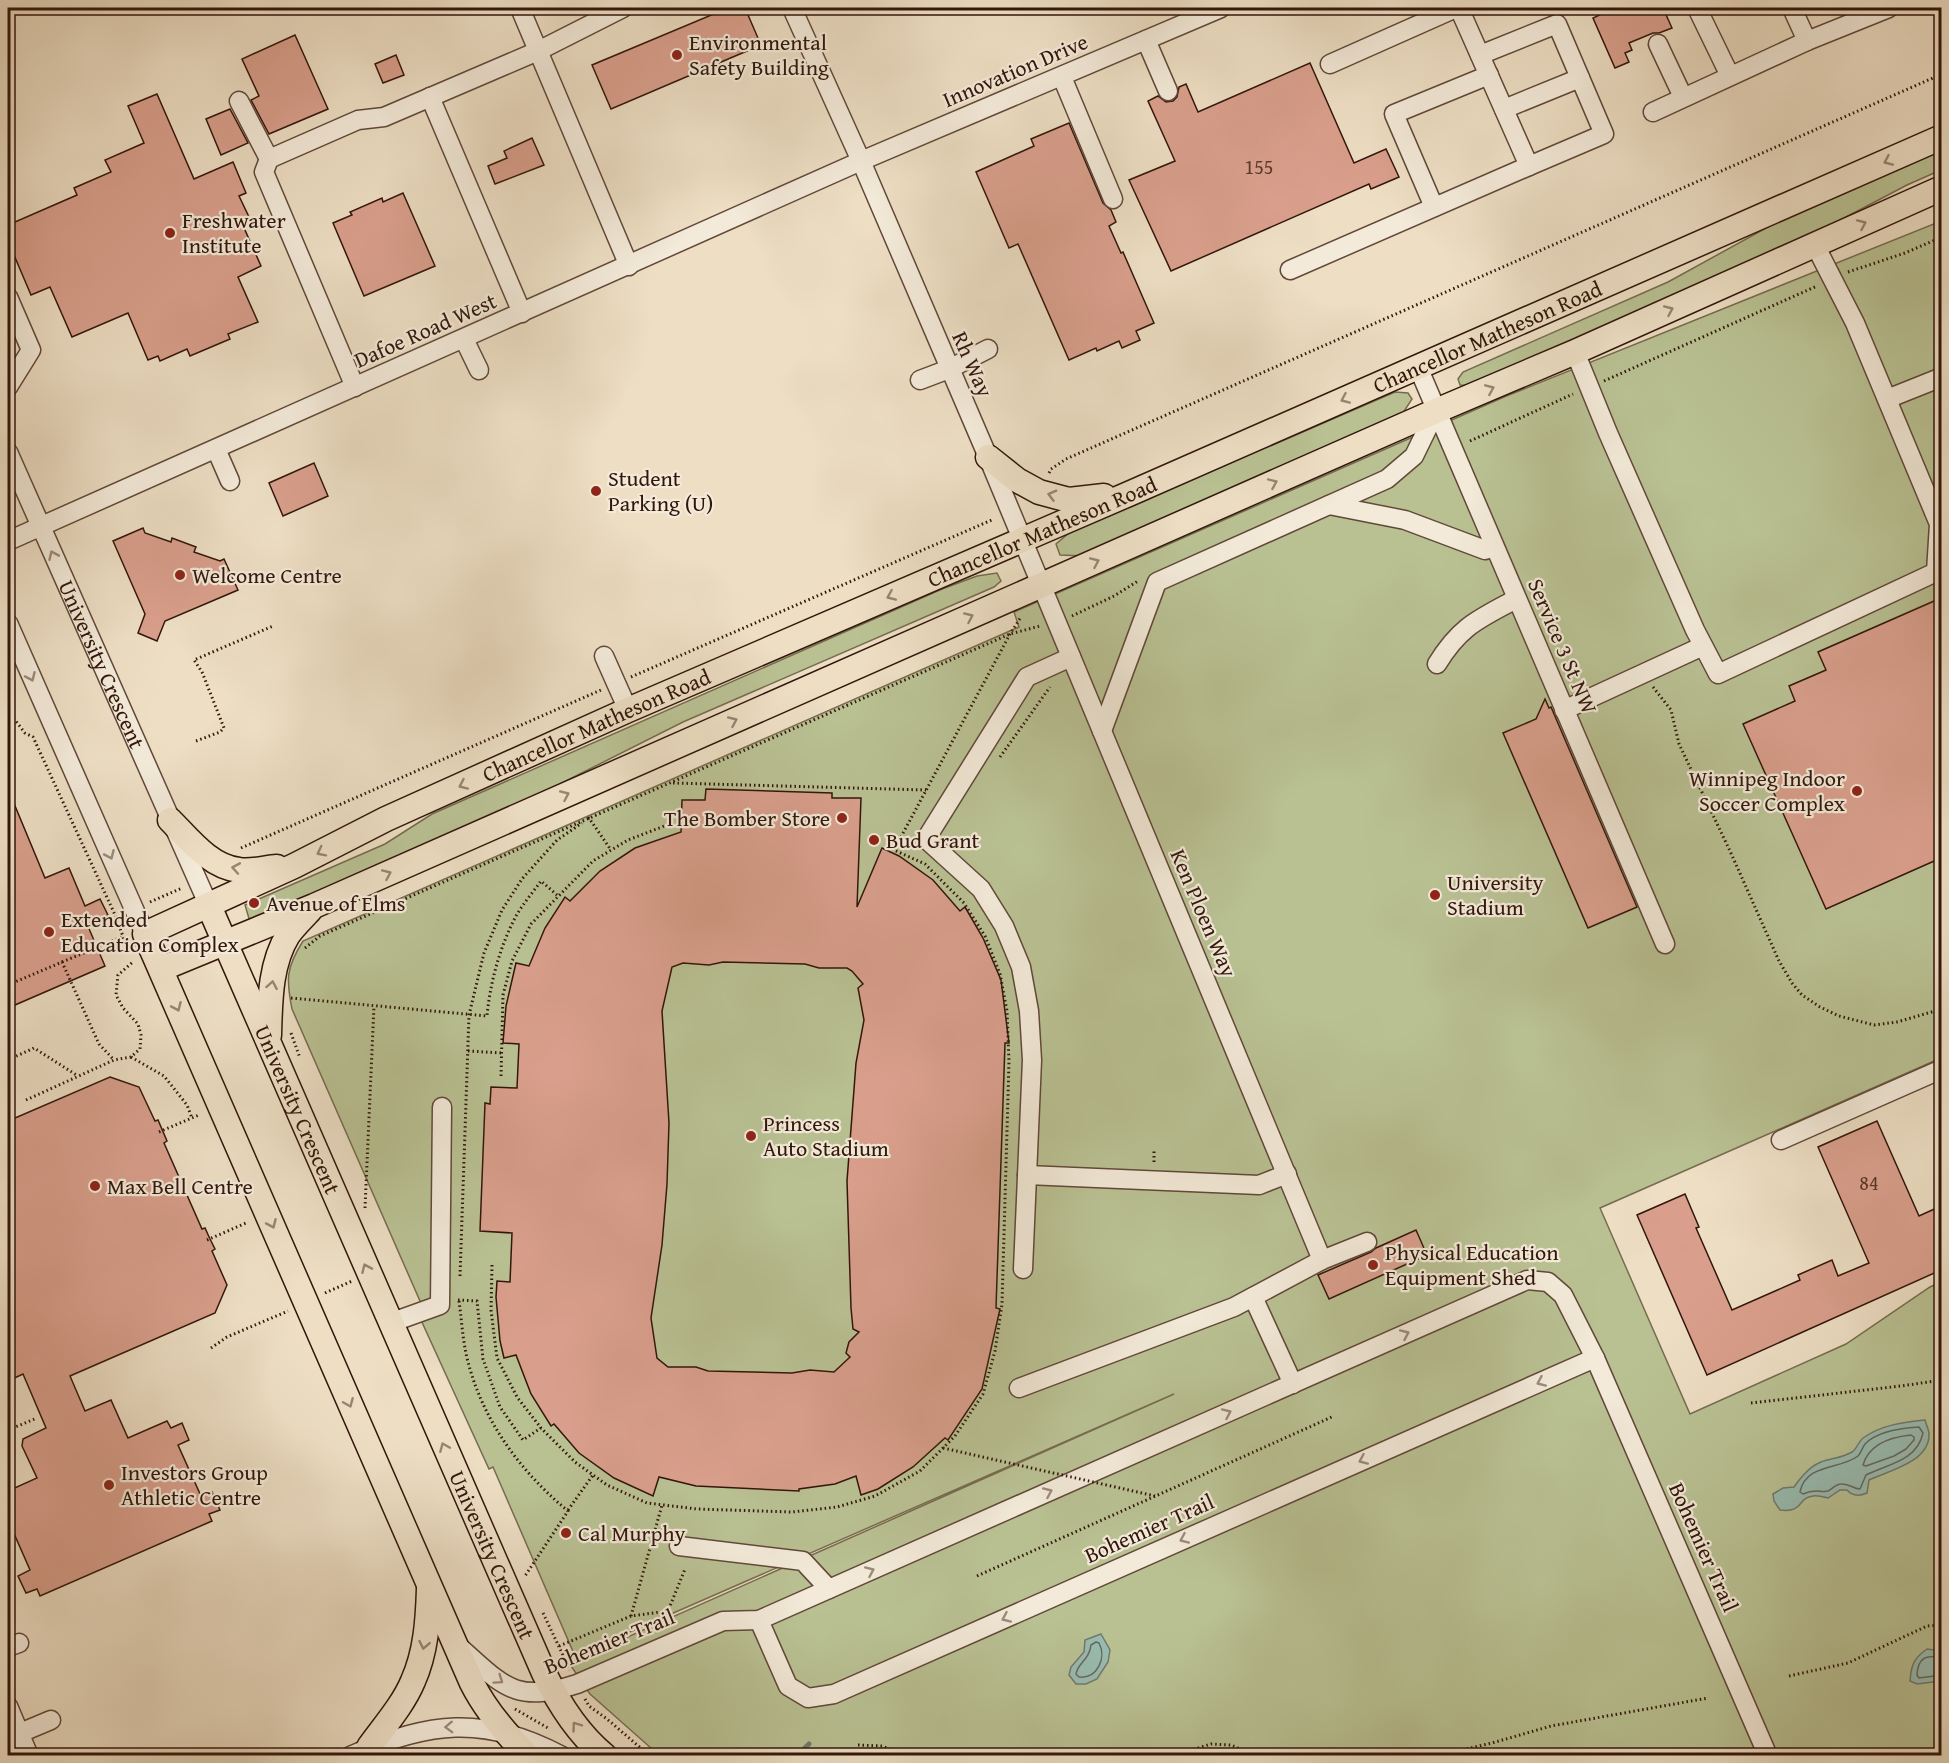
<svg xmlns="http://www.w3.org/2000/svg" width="1949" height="1763" font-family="'Gentium Book Plus',serif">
	<rect width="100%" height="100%" fill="#eddec4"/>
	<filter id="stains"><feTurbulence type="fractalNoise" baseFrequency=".00333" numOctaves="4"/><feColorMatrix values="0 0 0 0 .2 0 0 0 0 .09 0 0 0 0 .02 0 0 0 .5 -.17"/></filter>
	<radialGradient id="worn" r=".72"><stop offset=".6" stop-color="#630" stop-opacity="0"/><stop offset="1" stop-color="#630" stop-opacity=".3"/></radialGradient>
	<g fill="#b9c193" stroke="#766c4f" stroke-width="1.5">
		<polygon points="1941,148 1941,170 1907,185 1787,248 1476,386 1460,385 1458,379 1463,372 1668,282 1799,210"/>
		<path d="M1941 221V1058L1600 1208 1690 1414 1846 1344 1930 1287 1941 1282V1755H663L652 1749 590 1694 569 1663 1174 1394 575 1656 493 1467 489 1469 421 1320 427 1317 292 1009C286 979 286 968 303 941L1019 627 1014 612 1504 397Z"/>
		<polygon points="1395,392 1408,393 1412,399 1403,413 1085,556 1060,555 1056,544 1069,533"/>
		<polygon points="997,573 1001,581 994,587 683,722 530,799 250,922 245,905 385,844 432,814 942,589 977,576"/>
	</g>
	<g fill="#99bcb1" stroke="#707a6f" stroke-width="1.5">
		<path d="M1925 1420C1926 1424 1929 1430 1929 1434 1930 1462 1888 1471 1869 1480L1867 1493C1860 1496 1853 1497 1847 1490H1840L1828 1498C1824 1497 1818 1495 1813 1496 1797 1498 1804 1513 1780 1510L1774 1501 1773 1494 1783 1488 1794 1487C1801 1477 1810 1466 1821 1462 1832 1458 1842 1458 1852 1452 1857 1449 1858 1442 1863 1438 1881 1425 1904 1422 1925 1420Z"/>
		<polygon points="1101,1634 1110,1650 1108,1662 1097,1679 1086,1684 1076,1684 1069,1675 1071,1667 1084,1652 1085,1640"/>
		<path d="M1927 1649 1941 1651V1681L1917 1684 1910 1681C1911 1665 1914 1658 1927 1649Z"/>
	</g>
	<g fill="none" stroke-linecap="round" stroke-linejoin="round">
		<g stroke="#66695e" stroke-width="1.5">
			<path d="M1919 1427 1923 1433C1917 1461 1888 1464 1866 1475L1860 1489C1853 1489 1849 1483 1841 1484 1835 1484 1833 1489 1828 1491 1820 1493 1816 1488 1803 1494L1800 1492C1806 1463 1840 1470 1858 1456 1861 1453 1862 1448 1865 1444 1877 1431 1903 1428 1919 1427Z"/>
			<path d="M1911 1435 1914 1437V1440L1906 1449 1894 1456 1866 1466 1863 1465C1869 1444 1891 1437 1911 1435Z"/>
			<path d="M1096 1642 1099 1643C1107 1658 1097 1679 1079 1677L1076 1674C1078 1662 1089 1661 1091 1645Z"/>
			<path d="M1942 1657C1926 1655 1918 1657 1917 1675L1919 1678 1942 1675"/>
		</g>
		<polyline stroke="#707a6f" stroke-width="5" points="796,1756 809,1744"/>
	</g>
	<g fill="#d99f8c" stroke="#32160b" stroke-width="1.5" fill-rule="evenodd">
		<polygon points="728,8 745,8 761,45 611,109 592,65"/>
		<polygon points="1604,8 1663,8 1672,28 1659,33 1653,33 1629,43 1632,50 1625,53 1629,62 1615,68 1593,18 1606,12"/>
		<polygon points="295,35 328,109 269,134 251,100 259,96 242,59"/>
		<polygon points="396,55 404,75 383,83 375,64"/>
		<polygon points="1310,63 1354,163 1386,149 1399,177 1371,189 1369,184 1171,271 1129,180 1175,161 1148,101 1158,96 1166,102 1173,101 1177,97 1179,87 1186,84 1198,112"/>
		<polygon points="157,94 194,179 233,162 246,193 239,196 249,217 241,221 261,266 238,277 258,322 228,334 230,339 190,356 187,349 160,361 158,356 148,360 128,313 72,337 50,287 31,295 8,241 8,225 77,195 74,188 111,172 105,160 144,143 128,106"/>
		<polygon points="230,109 248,143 221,155 206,119"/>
		<polygon points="1069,123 1103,203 1111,210 1116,222 1109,226 1121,253 1123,252 1154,323 1136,331 1140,340 1122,348 1119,341 1097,351 1096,348 1069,360 1018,244 1009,248 976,172 1034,146 1031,139"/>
		<polygon points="532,138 544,165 495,184 488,166 507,158 504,151"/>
		<polygon points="403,193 435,266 364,296 333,223 352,215 350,212 382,198 383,202"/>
		<polygon points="314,463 328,496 283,516 269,483"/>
		<polygon points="143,528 145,533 171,542 172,538 196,547 194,552 220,561 224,559 238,590 165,621 157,641 138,633 145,614 113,541"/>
		<polygon points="1941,598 1941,858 1826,909 1743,724 1795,701 1789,686 1826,670 1818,652"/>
		<polygon points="1545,699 1549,708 1551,707 1637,907 1588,928 1503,733 1536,719"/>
		<polygon points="8,789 45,878 69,868 85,906 100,899 108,915 87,924 105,966 8,1008"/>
		<path d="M706 789 832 793V798H861L857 907 882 848 899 856 933 880 960 911 965 907 983 938 1001 980 1009 1043H1005L996 1308 1000 1309 982 1389 948 1440 945 1438 913 1467 878 1489 861 1495 856 1476 835 1484 799 1489V1491L696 1486 659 1477 653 1496 614 1478 579 1453 554 1424 551 1426 531 1394 516 1355 504 1358 500 1341 496 1297 497 1281 510 1282 512 1233 480 1231 485 1103 490 1104 491 1087 517 1088 519 1044 503 1043 506 1006 516 963 529 966 545 928 565 897 570 901 600 871 635 848 681 832 682 800H705ZM723 962 805 964 819 968H847L852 971 863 984 858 988 864 1020 856 1063 847 1181 851 1308 853 1329 859 1332 849 1342 846 1353 850 1357 834 1372 810 1370 792 1373 708 1371 696 1367H668L657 1358 651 1318 662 1245 667 1184 669 1123 662 1011 672 967 683 963 709 965Z"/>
		<polygon points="110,1077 139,1087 155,1121 158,1120 167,1141 164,1143 202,1229 205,1228 210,1239 215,1249 212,1251 227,1285 215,1313 70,1376 85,1411 111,1400 128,1438 167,1421 171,1428 182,1423 189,1440 178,1445 201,1496 212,1492 220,1510 209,1514 212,1521 40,1596 37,1589 26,1593 18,1576 30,1570 8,1520 8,1491 37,1478 22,1446 23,1439 46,1428 23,1374 8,1381 8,1121"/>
		<polygon points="1877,1121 1919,1216 1941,1206 1941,1270 1707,1375 1637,1215 1685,1194 1699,1227 1696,1228 1732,1310 1800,1280 1798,1275 1832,1260 1838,1276 1869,1263 1818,1147"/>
		<polygon points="1416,1230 1427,1255 1329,1299 1318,1275 1371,1252 1376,1248"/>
	</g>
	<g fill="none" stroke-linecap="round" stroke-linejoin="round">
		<g stroke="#614839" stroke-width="21">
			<g id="minor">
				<polyline points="520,8 629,266"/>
				<polyline points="792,8 861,161 988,457 1322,1260"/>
				<polyline points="1697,8 1730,76"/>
				<polyline points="1792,8 1807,41"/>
				<polyline points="1146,40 1168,91"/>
				<polyline points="1658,44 1683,97"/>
				<polyline points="1480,55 1557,24 1604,134 1529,166"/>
				<polyline points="1330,64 1456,8"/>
				<polyline points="1062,77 1113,199"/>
				<polyline points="430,97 522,313"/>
				<polyline points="239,101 269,159"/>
				<polyline points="1504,109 1580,78"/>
				<polyline points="1653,112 1807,41 1889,8"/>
				<polyline points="1434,207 1394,114 1489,75"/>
				<polyline points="1290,270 1529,166 1459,8"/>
				<polyline points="8,297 31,350 8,387"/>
				<polyline points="464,339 479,370"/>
				<polyline points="1575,352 1608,433 1695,630 1718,674 1936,572 1939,524 1855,323 1815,245"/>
				<polyline points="1418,367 1665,944"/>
				<polyline points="920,380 949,369 988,349"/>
				<polyline points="355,387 264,172 269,159 358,120 384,117 538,51 623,8"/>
				<polyline points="1887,399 1942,377"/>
				<polyline points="216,449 230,481"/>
				<path id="s1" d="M8 452 209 906"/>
				<polyline points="1329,505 1405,520 1485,550 1494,547"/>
				<polyline points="8,541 861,161 1221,8"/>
				<polyline points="8,623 145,934"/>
				<polyline points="604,656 628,710"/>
				<path d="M1437 664C1460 626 1479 619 1516 599"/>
				<polyline points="1564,710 1703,646"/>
				<polyline points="1102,731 1157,582 1387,479 1414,456 1436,411"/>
				<polyline points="1781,1140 1942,1069"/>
				<polyline points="1027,1175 1259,1185 1287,1174"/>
				<polyline points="1023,1269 1032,1060 1029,1011 1021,967 1004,926 981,889 926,839 1027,677 1071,657"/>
				<polyline points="1253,1297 1293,1384"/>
				<polyline points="390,1323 440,1305 442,1107"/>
				<polyline points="1019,1388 1234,1307 1322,1260 1367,1242"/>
				<polyline points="679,1546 803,1561 829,1589"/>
				<polyline points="759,1620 788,1686 808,1698 834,1694 1595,1358"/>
				<path d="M457 1645C502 1684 513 1705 577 1684L723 1621 759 1620 1527 1280 1548 1282 1563 1295 1595 1358 1768 1756"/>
				<polyline points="8,1647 19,1643"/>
				<polyline points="8,1706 29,1756"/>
				<polyline points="20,1733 51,1720"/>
				<path d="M350 1756C427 1722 484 1714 562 1756"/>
			</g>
		</g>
		<g stroke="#32160b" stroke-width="27">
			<g id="major">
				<polyline points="988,457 1017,480 1039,492 1069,500 1104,496"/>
				<path d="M170 820C189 839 210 867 239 870 250 872 265 868 277 867"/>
				<path id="s2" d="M209 906 544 1673C559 1704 578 1734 605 1756"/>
				<polyline points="161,969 314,906 1436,411 1575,352 1942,188"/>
				<path d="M269 1035C270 1001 270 964 288 935 294 926 303 918 310 910"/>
				<path d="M369 1747C384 1726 403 1705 413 1681 426 1652 428 1620 429 1589"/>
				<path id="s3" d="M528 1756C506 1734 486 1711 472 1683L145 934 294 866 386 819 628 710 1131 493 1942 137"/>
			</g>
		</g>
		<g stroke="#32160b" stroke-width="3" stroke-dasharray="1.5 3" stroke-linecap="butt">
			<polyline points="1848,272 1905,253 1942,237"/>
			<polyline points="1604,381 1817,286"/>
			<polyline points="1470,441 1573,394"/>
			<polyline points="1049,473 1051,469 1066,459 1942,74"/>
			<polyline points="1072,616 1114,596 1138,581"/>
			<polyline points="631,677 994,519"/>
			<polyline points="1653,687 1671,710 1679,744 1730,851 1779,961 1792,983 1802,995 1820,1007 1839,1016 1874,1025 1897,1022 1942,1009"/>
			<polyline points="8,711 25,733 33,737 116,917 125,942"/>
			<polyline points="196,741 220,732 224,728 202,672 194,660 273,626"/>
			<polyline points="1000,757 1050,687"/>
			<polyline points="673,783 926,790"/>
			<polyline points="588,819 589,818 611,850"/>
			<polyline points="241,848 601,690"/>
			<polyline points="150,902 182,888"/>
			<polyline points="305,948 320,936 1010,634 1040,626"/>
			<polyline points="62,962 122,937"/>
			<polyline points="8,985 62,962 99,1044 114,1060"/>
			<path d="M291 998 487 1016C490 983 500 946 516 916 523 904 533 892 541 881L557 895"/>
			<polyline points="291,1033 300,1058"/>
			<polyline points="468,1051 502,1053"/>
			<polyline points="131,1057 164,1076 187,1105 192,1118"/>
			<polyline points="8,1060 34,1048 78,1076"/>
			<polyline points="501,1076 503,995 512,961 531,924 593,861 628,840 667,825"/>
			<polyline points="26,1100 114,1060 131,1057 140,1049 141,1035 138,1024 123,1008 116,995 118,975 134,961"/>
			<polyline points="159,1132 199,1115"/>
			<polyline points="1154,1162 1154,1149"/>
			<polyline points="365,1208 374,1006"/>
			<polyline points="207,1240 246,1223"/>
			<polyline points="492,1265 491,1310 497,1358 517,1397 541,1428 575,1462 607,1485 647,1503 697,1509 792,1512 837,1507 875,1496 920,1471 955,1436 983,1394 995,1351 1002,1304 1009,1061 1007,1011 1000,974 985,936 964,903 925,864 894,850 1010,634 1021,617"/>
			<polyline points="460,1276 469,1015 484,953 502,910 522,879 557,840 582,823"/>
			<polyline points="325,1293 352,1281"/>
			<polyline points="458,1300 477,1301 483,1359 500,1407 523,1440 541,1428"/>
			<path d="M459 1301C462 1323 463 1347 470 1369 486 1425 523 1474 568 1511L525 1576"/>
			<polyline points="211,1348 227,1337 288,1311"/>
			<polyline points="1751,1403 1901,1386 1942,1380"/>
			<polyline points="8,1430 37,1418"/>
			<polyline points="568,1510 593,1475"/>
			<polyline points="977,1576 1334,1416"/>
			<polyline points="543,1613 570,1670"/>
			<polyline points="631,1616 662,1505"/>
			<polyline points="559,1646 631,1616 668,1611 685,1569"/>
			<polyline points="1789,1676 1848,1663 1927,1626 1942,1625"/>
			<polyline points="585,1699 589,1706 607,1719 650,1756"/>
			<polyline points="515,1709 548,1728"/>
			<polyline points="858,1745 882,1746 907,1756"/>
			<polyline points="1172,1756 1211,1744 1231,1745 1256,1756"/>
			<polyline points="1436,1756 1492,1743 1551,1726 1708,1698"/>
		</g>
		<use href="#minor" stroke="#f3ead9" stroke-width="18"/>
		<use href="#major" stroke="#eddec4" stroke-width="24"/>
		<polyline stroke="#32160b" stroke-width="3" stroke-dasharray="1.5 3" stroke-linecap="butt" points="943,1448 1155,1496"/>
	</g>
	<defs><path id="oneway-chevron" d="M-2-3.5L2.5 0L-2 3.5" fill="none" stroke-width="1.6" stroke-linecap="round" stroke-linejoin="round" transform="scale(1.5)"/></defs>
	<g stroke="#998471">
		<use href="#oneway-chevron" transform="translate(1888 161) rotate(156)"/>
		<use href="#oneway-chevron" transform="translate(1862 224) rotate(-24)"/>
		<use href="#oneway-chevron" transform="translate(1669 310) rotate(-24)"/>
		<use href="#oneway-chevron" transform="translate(1490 389) rotate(-23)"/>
		<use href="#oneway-chevron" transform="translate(1345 399) rotate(156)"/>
		<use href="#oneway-chevron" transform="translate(1273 483) rotate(-24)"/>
		<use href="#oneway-chevron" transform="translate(1052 495) rotate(-165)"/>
		<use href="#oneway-chevron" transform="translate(1095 562) rotate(-24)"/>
		<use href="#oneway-chevron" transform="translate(891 596) rotate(157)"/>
		<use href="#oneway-chevron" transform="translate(969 617) rotate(-24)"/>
		<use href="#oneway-chevron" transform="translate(733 721) rotate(-24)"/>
		<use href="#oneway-chevron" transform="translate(463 785) rotate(156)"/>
		<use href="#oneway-chevron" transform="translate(565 795) rotate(-24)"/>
		<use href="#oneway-chevron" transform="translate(321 852) rotate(153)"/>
		<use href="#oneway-chevron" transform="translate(236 868) rotate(-170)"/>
		<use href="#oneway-chevron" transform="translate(387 874) rotate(-24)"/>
		<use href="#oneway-chevron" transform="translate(272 985) rotate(-80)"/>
		<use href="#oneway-chevron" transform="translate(177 1007) rotate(66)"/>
		<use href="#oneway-chevron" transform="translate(272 1224) rotate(66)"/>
		<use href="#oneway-chevron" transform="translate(366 1268) rotate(-114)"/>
		<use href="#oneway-chevron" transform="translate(349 1403) rotate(67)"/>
		<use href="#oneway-chevron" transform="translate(444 1447) rotate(-113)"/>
		<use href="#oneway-chevron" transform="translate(424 1645) rotate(101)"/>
		<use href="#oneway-chevron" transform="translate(576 1726) rotate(-126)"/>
	</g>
	<g stroke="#9c8b7c">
		<use href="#oneway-chevron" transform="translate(53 555) rotate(-114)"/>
		<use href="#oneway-chevron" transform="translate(31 677) rotate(66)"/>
		<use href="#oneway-chevron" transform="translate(110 855) rotate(66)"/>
		<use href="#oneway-chevron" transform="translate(1405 1334) rotate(-24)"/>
		<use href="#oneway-chevron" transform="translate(1541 1382) rotate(156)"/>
		<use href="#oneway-chevron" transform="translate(1227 1413) rotate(-24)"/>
		<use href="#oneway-chevron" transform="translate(1363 1460) rotate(156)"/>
		<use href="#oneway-chevron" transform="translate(1048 1492) rotate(-24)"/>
		<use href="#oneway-chevron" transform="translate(1184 1539) rotate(156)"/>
		<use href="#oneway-chevron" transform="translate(870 1571) rotate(-24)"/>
		<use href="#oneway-chevron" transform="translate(1006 1618) rotate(156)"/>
		<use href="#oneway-chevron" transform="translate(499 1680) rotate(35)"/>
		<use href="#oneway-chevron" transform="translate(449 1727) rotate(178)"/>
	</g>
	<g fill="#8f2418" stroke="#f3ead9" stroke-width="2">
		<circle cx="677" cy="55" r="6"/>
		<circle cx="170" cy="233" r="6"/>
		<circle cx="596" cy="491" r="6"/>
		<circle cx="180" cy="575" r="6"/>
		<circle cx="1857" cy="791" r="6"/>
		<circle cx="842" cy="818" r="6"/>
		<circle cx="874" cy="840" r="6"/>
		<circle cx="1435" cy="895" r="6"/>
		<circle cx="254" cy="903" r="6"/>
		<circle cx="49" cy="932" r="6"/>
		<circle cx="751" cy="1136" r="6"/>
		<circle cx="95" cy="1186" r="6"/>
		<circle cx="1373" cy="1265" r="6"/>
		<circle cx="109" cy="1485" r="6"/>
		<circle cx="566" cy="1533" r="6"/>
	</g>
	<g text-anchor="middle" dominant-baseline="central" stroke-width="4.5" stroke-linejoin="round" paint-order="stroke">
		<g font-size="20" fill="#5c382b">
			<text x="1259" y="166">155</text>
			<text x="1869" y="1182">84</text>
		</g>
		<g font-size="22" fill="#32160b" stroke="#f3ead9" text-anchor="start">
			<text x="689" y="42">Environmental<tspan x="689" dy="25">Safety Building</tspan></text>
			<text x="182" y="220">Freshwater<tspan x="182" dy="25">Institute</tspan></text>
			<text x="608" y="478">Student<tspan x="608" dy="25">Parking (U)</tspan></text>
			<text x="192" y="575">Welcome Centre</text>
			<text x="1845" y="778" text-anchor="end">Winnipeg Indoor<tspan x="1845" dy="25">Soccer Complex</tspan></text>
			<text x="830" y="818" text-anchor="end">The Bomber Store</text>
			<text x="886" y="840">Bud Grant</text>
			<text x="1447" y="882">University<tspan x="1447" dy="25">Stadium</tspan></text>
			<text x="266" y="903">Avenue of Elms</text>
			<text x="61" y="919">Extended<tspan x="61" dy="25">Education Complex</tspan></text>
			<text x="763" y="1123">Princess<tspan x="763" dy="25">Auto Stadium</tspan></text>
			<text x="107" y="1186">Max Bell Centre</text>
			<text x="1385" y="1252">Physical Education<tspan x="1385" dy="25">Equipment Shed</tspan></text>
			<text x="121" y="1472">Investors Group<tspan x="121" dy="25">Athletic Centre</tspan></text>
			<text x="578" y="1533">Cal Murphy</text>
		</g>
		<g font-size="22" fill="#32160b" stroke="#f3ead9">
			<text transform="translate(1015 70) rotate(-23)">Innovation Drive</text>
			<text transform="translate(425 330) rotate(-24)">Dafoe Road West</text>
			<text stroke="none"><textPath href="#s3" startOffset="2379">Chancellor Matheson Road</textPath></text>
			<text transform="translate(973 364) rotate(66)">Rh Way</text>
			<text stroke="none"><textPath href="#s3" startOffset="1893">Chancellor Matheson Road</textPath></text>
			<text transform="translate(1563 646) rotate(67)">Service 3 St NW</text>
			<text stroke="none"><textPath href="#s1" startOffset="232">University Crescent</textPath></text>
			<text stroke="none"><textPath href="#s3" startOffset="1407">Chancellor Matheson Road</textPath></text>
			<text transform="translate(1204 913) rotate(67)">Ken Ploen Way</text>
			<text stroke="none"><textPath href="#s2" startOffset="222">University Crescent</textPath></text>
			<text transform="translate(1149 1528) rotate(-24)">Bohemier Trail</text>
			<text transform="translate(1704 1547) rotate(66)">Bohemier Trail</text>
			<text stroke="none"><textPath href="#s2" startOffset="708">University Crescent</textPath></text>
			<text transform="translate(609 1641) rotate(-22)">Bohemier Trail</text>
		</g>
	</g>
	<rect width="1949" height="1763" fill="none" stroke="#eddec4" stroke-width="30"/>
	<rect x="9" y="9" width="1931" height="1745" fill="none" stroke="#32160b" stroke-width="3"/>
	<rect x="15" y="15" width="1919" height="1733" fill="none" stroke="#32160b" stroke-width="1.5"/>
	<rect width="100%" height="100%" filter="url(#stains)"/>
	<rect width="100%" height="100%" fill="url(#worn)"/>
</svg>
